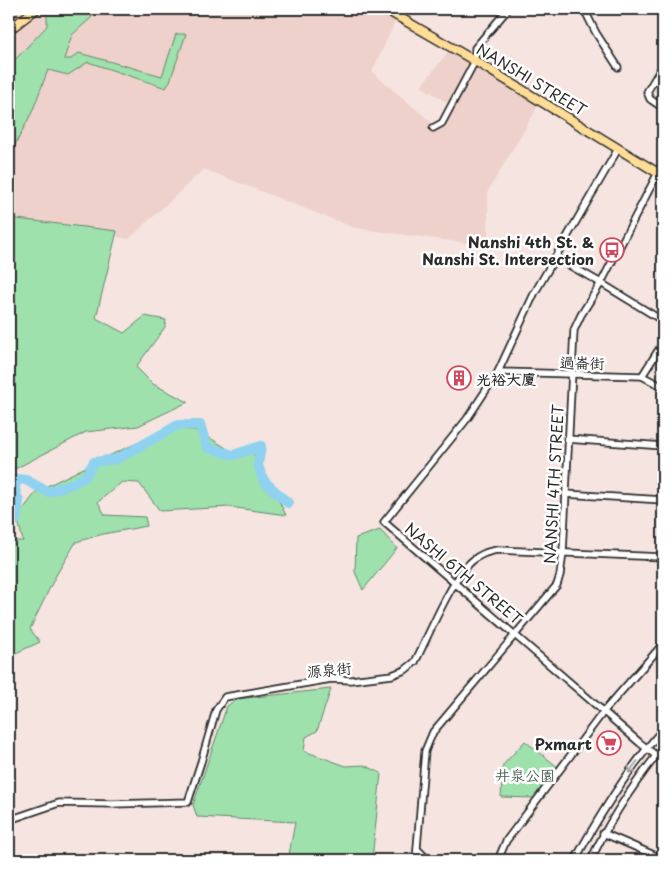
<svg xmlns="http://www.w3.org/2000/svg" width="672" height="869" font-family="'Playpen Sans','LXGW WenKai TC',sans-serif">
	<rect width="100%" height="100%" fill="#f5e4e0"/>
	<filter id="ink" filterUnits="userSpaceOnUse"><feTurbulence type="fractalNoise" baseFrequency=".02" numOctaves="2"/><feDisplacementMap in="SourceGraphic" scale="10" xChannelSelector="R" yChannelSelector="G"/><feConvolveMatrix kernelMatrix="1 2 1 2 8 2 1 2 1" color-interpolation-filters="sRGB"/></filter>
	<g filter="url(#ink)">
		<polygon fill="#eed1ca" points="9,9 371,9 396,20 372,72 437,127 448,103 421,86 448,52 540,103 488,191 488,246 355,228 204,169 129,239 9,217"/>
		<g fill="#9ee1ac" stroke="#64866c">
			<polygon points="47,9 92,9 92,17 72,35 64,59 71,59 79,53 162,76 176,34 186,34 170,81 166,88 88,62 68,75 48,70 32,112 9,157 9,66 47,26"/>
			<polygon points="9,218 117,231 96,318 124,333 145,316 166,320 165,327 136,367 153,384 188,402 138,426 86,432 9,472"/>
			<polygon points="168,429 197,430 231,451 250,449 261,465 286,515 229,507 160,511 139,483 122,482 98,502 105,515 145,517 147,526 103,534 76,542 55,577 30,629 40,642 9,656 9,541 23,541 17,517 37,491 104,458"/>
			<polygon points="380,530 397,548 363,590 355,572 356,538"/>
			<polygon points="331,689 317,731 306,737 304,751 346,766 364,765 381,773 372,860 288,860 295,822 197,817 193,805 227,706 237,699"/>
			<polygon points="525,741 559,768 535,798 501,797 503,765"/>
		</g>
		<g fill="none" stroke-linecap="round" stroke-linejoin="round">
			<polyline stroke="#8ed2f0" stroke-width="10" points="9,520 16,520 19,501 15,490 16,479 26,480 48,492 71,484 85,477 94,462 117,459 178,425 200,425 207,447 233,455 261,446 258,465 263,480 288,503"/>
			<g stroke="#2b2b2b" stroke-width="9">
				<g id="minor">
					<polyline points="584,9 596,33 618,67"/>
					<polyline points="663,65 647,92 650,99 663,108"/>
					<polyline points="433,128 442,123 475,61 475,48 508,9"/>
					<polyline points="618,149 534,294 498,372 467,419 384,522 640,743 663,761"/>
					<polyline points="555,257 601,283 663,321"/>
					<polyline points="498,372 642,376 663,387"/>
					<polyline points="642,376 663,343"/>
					<polyline points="567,439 663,446"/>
					<polyline points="565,494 663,500"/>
					<path d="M9 820 59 803 112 804 188 802 201 762 216 710 225 697 331 679 351 680 392 675 405 670 415 662C429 635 451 579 472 561 480 554 487 552 497 550L663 557"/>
					<polyline points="603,833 663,859"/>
					<polyline points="418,850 428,860"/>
					<polyline points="416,860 425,751 433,732 557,585 560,575 563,553 574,330 581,315 601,283 663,163"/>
					<polyline points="498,860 506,841 604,711 663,644"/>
					<path d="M575 860C600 814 628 769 663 729"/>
					<path d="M591 860C609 820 635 782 663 747"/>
				</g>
			</g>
			<g stroke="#2b2b2b" stroke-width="11">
				<g id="major">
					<polyline points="385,9 475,61 663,176"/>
					<polyline points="9,30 36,9"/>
				</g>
			</g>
			<use href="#minor" stroke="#fff" stroke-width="5.5"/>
			<use href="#major" stroke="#ffdd96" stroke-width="8"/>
		</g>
		<defs><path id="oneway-shaft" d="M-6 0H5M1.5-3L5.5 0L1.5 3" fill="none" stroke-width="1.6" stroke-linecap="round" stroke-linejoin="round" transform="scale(1.25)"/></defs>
		<use stroke="#a0a0a0" href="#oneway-shaft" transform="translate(633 767) rotate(127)"/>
	</g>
	<defs>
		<g id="bus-ring" transform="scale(1.25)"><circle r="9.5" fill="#fff" stroke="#d1495b" stroke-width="1.5"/><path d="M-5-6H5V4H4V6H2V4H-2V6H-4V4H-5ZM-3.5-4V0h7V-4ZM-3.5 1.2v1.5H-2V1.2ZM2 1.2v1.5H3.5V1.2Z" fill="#d1495b"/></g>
		<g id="building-ring" transform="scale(1.25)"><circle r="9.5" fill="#fff" stroke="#d1495b" stroke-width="1.5"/><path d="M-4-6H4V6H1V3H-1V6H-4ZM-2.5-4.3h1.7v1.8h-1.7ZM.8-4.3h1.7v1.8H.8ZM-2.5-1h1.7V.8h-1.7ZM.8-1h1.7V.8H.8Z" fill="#d1495b"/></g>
		<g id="supermarket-ring" transform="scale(1.25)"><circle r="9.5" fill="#fff" stroke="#d1495b" stroke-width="1.5"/><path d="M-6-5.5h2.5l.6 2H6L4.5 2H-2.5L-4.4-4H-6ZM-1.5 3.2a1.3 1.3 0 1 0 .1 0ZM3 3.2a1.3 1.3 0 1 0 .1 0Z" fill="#d1495b"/></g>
	</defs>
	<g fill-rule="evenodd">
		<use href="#bus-ring" x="612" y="250"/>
		<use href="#building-ring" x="459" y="378"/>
		<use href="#supermarket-ring" x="609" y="743"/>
	</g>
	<g text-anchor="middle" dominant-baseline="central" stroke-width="5" stroke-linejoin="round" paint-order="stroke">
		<g font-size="15" fill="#2b2b2b" stroke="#fff">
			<text transform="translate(532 79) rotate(31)">NANSHI STREET</text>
			<text transform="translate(582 362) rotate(1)">過崙街</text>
			<text transform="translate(553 484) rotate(-87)">NANSHI 4TH STREET</text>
			<text transform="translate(464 573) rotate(40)">NASHI 6TH STREET</text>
			<text transform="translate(329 669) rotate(-5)">源泉街</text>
		</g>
		<g font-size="15" font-weight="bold" fill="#2b2b2b" stroke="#fff" text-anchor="end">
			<text x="594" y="241">Nanshi 4th St. &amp;<tspan x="594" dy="17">Nanshi St. Intersection</tspan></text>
			<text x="476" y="378" text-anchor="start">光裕大廈</text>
			<text x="592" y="743">Pxmart</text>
		</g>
		<g font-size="15" fill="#4e6252" stroke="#fff">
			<text x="525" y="774">井泉公園</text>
		</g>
	</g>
	<rect width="672" height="869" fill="none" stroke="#fff" stroke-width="30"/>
	<rect x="15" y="15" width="642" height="839" fill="none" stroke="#2b2b2b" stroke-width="2" filter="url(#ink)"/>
</svg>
